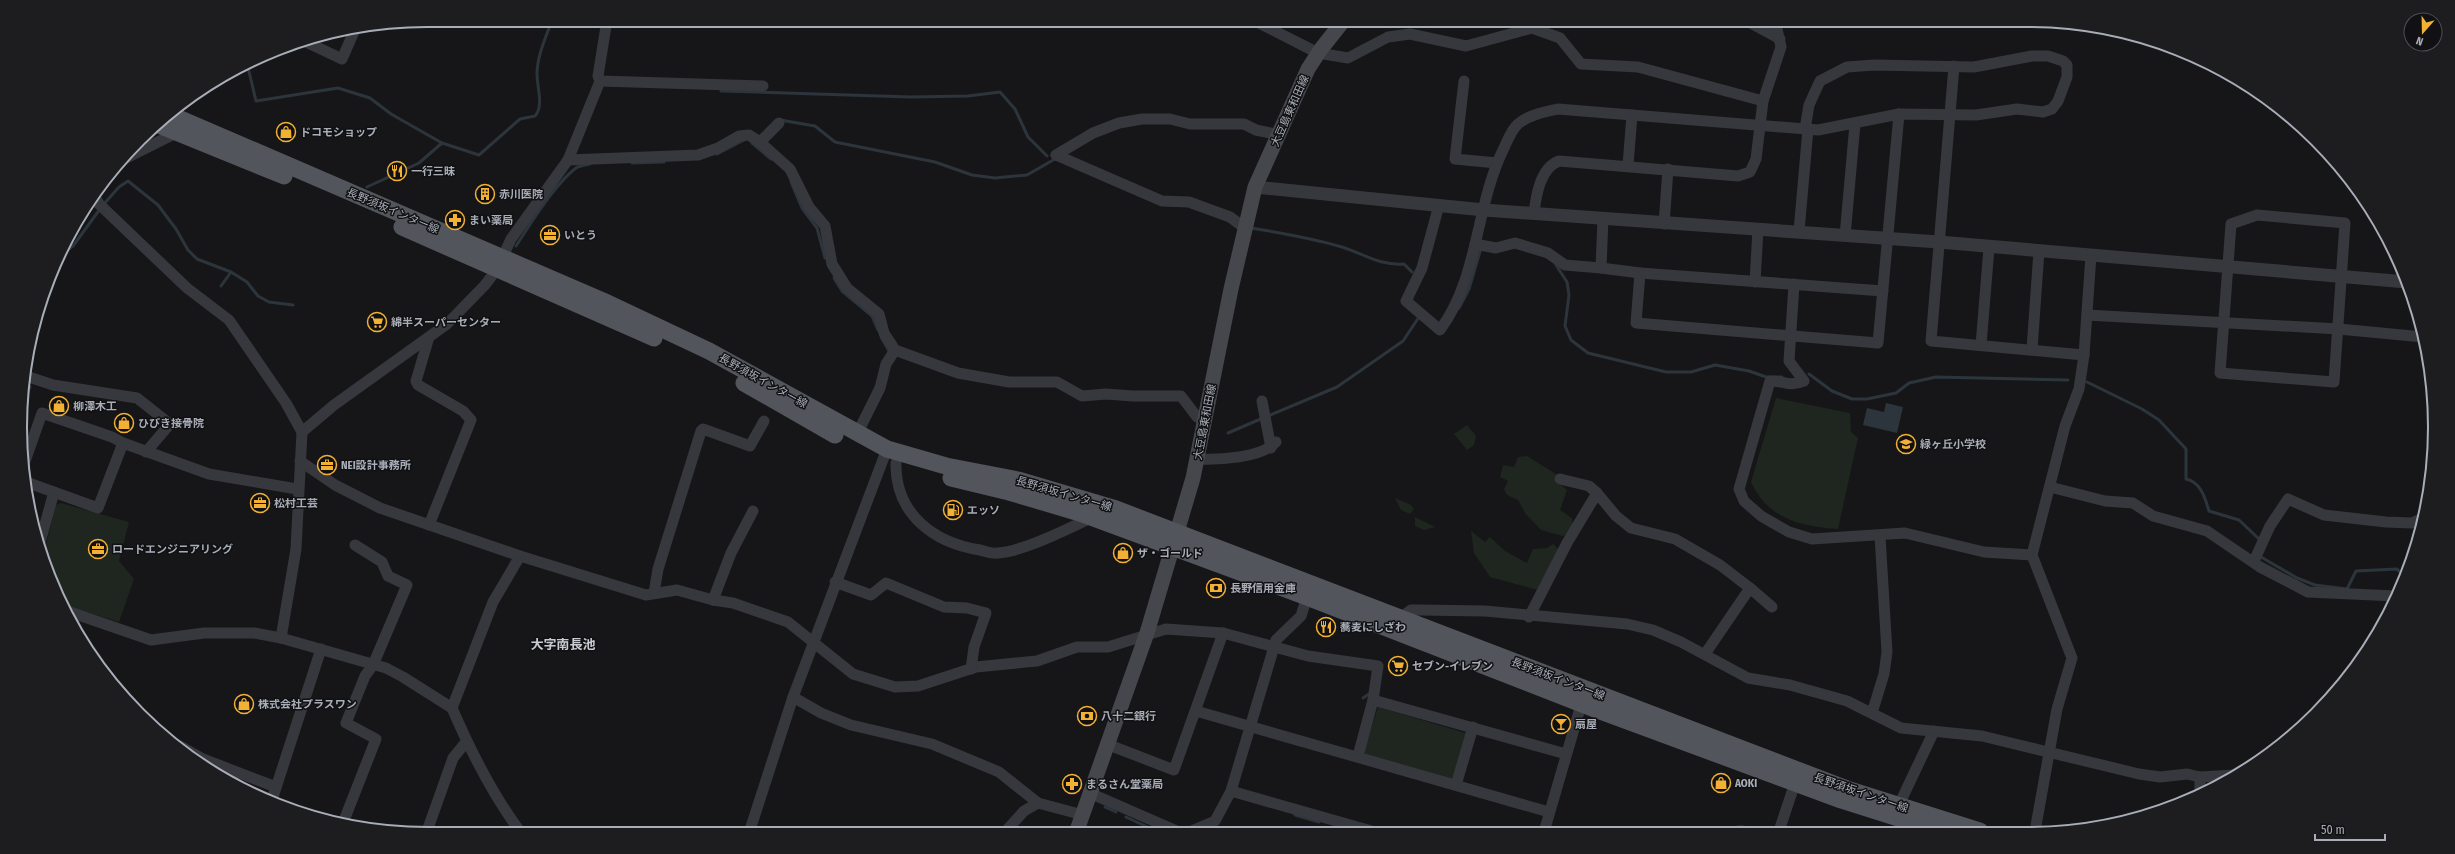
<svg xmlns="http://www.w3.org/2000/svg" width="2455" height="854" font-family="'Fira Sans Condensed','Noto Sans JP',sans-serif">
	<rect width="100%" height="100%" fill="#161618"/>
	<g fill="#1e261f">
		<path d="M1776 398 1850 413 1851 432 1858 438 1838 529C1800 526 1768 519 1751 482Z"/>
		<polygon points="1467,425 1476,436 1474,445 1467,450 1454,434"/>
		<polygon points="1527,456 1556,474 1560,484 1567,490 1560,510 1572,518 1574,531 1563,536 1541,530 1525,513 1518,500 1507,495 1504,489 1508,481 1500,477 1503,465 1514,467 1518,457"/>
		<polygon points="1395,498 1411,505 1414,509 1410,514 1401,510"/>
		<polygon points="61,503 129,522 119,561 134,579 119,622 61,604 43,556 56,505"/>
		<polygon points="1415,517 1435,527 1424,530 1415,526"/>
		<polygon points="1471,531 1485,542 1490,537 1505,551 1527,563 1533,549 1547,548 1553,544 1562,552 1538,590 1490,577 1474,553"/>
		<polygon points="1378,707 1469,734 1452,780 1366,756 1364,750"/>
	</g>
	<polygon fill="#2c353c" points="1886,403 1903,407 1897,433 1863,425 1867,408 1884,412"/>
	<g fill="none" stroke-linecap="round" stroke-linejoin="round">
		<g stroke="#2c353c" stroke-width="3">
			<polyline points="247,63 256,101 338,88 370,98 391,114 442,143"/>
			<polyline points="721,91 911,97 968,96 1000,92 1015,109 1028,137 1047,156"/>
			<polyline points="780,120 815,126 835,142 935,162 972,175 995,178 1027,175 1055,159"/>
			<polyline points="752,143 771,159"/>
			<polyline points="717,154 744,140"/>
			<polyline points="632,163 664,162"/>
			<polyline points="791,182 802,208 817,228 825,258"/>
			<path d="M367 187 419 163 442 143 479 155 520 119 535 116C544 106 537 87 537 74 537 56 546 37 552 20"/>
			<polyline points="103,205 119,187 128,181 158,205 176,229 188,250 197,259 231,272 247,282 258,296 269,302 293,305"/>
			<path d="M1251 228C1282 233 1312 238 1342 247 1364 254 1380 266 1404 264L1412 272"/>
			<path d="M516 246C530 224 555 184 576 168 579 166 586 165 590 164"/>
			<polyline points="58,257 73,246 100,209"/>
			<polyline points="1556,265 1567,282 1569,295 1565,326 1571,340 1588,353 1666,372 1691,372 1715,365 1749,371 1766,377 1782,377"/>
			<polyline points="834,278 842,291 872,316 878,330"/>
			<polyline points="221,286 231,272"/>
			<polyline points="1459,308 1469,289 1481,248"/>
			<polyline points="881,337 889,351"/>
			<polyline points="28,353 31,375"/>
			<polyline points="1809,374 1832,391 1852,399 1867,399 1896,393 1909,383 1936,377 2068,380"/>
			<path d="M2087 382 2142 409 2159 420 2186 449V479C2201 482 2205 498 2209 511L2239 520 2259 539"/>
			<polyline points="22,410 30,387"/>
			<polyline points="1268,416 1337,387 1403,341 1419,317"/>
			<polyline points="1228,433 1263,418"/>
			<polyline points="2261,557 2297,578 2315,585 2347,589 2356,571 2397,569 2403,575"/>
			<polyline points="1363,698 1369,694"/>
			<polyline points="1105,807 1116,812"/>
			<polyline points="1295,815 1319,822"/>
			<polyline points="1126,817 1158,832"/>
		</g>
		<g stroke="#37383d" stroke-width="11">
			<polyline points="607,20 598,76 600,81 763,86"/>
			<polyline points="1253,20 1318,53 1348,58 1388,37 1410,34 1466,46 1532,28 1560,38 1581,64 1638,67 1763,101"/>
			<polyline points="1745,20 1780,39"/>
			<polyline points="304,41 342,59 356,27"/>
			<polyline points="1954,66 1931,341 2084,355"/>
			<polyline points="1464,81 1455,159 1497,163"/>
			<polyline points="760,142 779,123"/>
			<polyline points="1056,155 1093,133 1119,123 1142,119 1170,119 1190,124 1244,124 1256,130 1280,135"/>
			<polyline points="1056,155 1162,201 1189,202 1230,217 1246,229"/>
			<polyline points="122,160 178,132"/>
			<polyline points="568,160 698,155 718,148 739,136 749,135 760,142 790,169 809,207 825,226 832,264 847,288 879,314 884,333 895,350"/>
			<polyline points="1628,165 1632,115"/>
			<polyline points="94,195 99,204 187,288 229,320 286,403 302,432 296,549 281,638"/>
			<path d="M1439 205 1422 268 1406 301 1440 330C1479 277 1475 208 1503 150 1507 142 1511 130 1518 124 1528 115 1545 112 1558 109L1818 130 1899 114 1976 115 2017 109 2043 112 2052 109 2058 101 2067 77V65L2063 61 2048 56H2032L1974 67 1874 65 1847 67 1820 81 1809 105 1805 129"/>
			<path d="M1534 213C1536 196 1540 168 1559 161L1738 176 1750 172 1756 159 1763 101 1781 47 1775 20"/>
			<polygon points="2257,215 2345,223 2334,382 2220,373 2231,224"/>
			<polyline points="1603,218 1601,268 1640,273 1636,323 1878,343 1899,114"/>
			<polyline points="1664,224 1668,169"/>
			<polyline points="1799,231 1808,129"/>
			<polyline points="1845,236 1855,124"/>
			<polyline points="1475,244 1496,248 1515,243 1548,253 1565,265 1601,268"/>
			<polyline points="1640,273 1883,291"/>
			<polyline points="1755,282 1758,229"/>
			<path d="M1794 284 1789 361 1804 381C1788 387 1786 381 1770 381L1739 489 1744 501 1761 516 1789 532 1812 539 1905 533 1984 552 2032 555"/>
			<polyline points="2087,315 2339,329 2423,337"/>
			<polyline points="429,337 416,381 418,385 463,411 471,420 429,525"/>
			<polyline points="1981,345 1989,248"/>
			<polyline points="2032,349 2039,251"/>
			<polyline points="23,375 53,385 137,398 170,424 146,452"/>
			<polyline points="1262,401 1271,448"/>
			<polyline points="302,432 334,405 447,324 485,285 497,269 511,239 568,160 600,81"/>
			<polyline points="857,434 880,388 886,364 895,350 958,373 1009,382 1057,382 1082,396 1106,394 1133,396 1181,396 1197,417 1206,422"/>
			<path d="M1197 459C1218 460 1262 458 1276 442"/>
			<polyline points="300,461 335,485 380,508 520,556 646,595 677,590 713,600 733,603 788,622 853,674 895,687 918,686 976,667 1037,661 1077,647 1108,647 1166,629 1223,633 1308,656 1378,666 1373,700 1358,756"/>
			<path d="M896 463C895 514 934 543 980 550 985 551 992 554 998 553 1025 551 1067 529 1091 518"/>
			<polyline points="23,467 42,413 112,437 123,443"/>
			<polyline points="1560,479 1589,486 1597,493"/>
			<polyline points="26,482 98,508 123,443 209,474 297,489"/>
			<polyline points="2050,487 2105,501 2133,503 2153,516 2207,531 2260,567 2308,592 2395,596"/>
			<polyline points="39,546 54,492"/>
			<polyline points="2254,561 2270,526 2288,499 2324,515 2386,522 2412,523 2423,518"/>
			<polyline points="835,582 871,595 886,583 944,607 967,608 986,613 974,647 971,669"/>
			<polyline points="1750,588 1772,607"/>
			<polyline points="654,593 658,569 701,431 703,429 750,446 764,421"/>
			<polyline points="713,600 731,553 753,511"/>
			<polyline points="64,610 151,640 204,633 254,633 281,638 386,668 403,677 452,708 493,602 520,556"/>
			<polyline points="1529,617 1567,543 1597,493 1616,516 1631,528 1675,539 1720,565 1750,588 1705,654"/>
			<polyline points="1399,619 1411,610 1420,610 1485,611 1627,624 1653,630 1681,642 1748,678 1790,685 1847,701 1901,728 1982,736 2139,774 2160,777 2187,774 2200,777 2234,775"/>
			<polyline points="793,697 821,713 851,725 932,744 999,772 1038,803 1083,815"/>
			<polyline points="1373,700 1566,754"/>
			<path d="M452 708C471 752 493 796 522 834"/>
			<polyline points="1196,711 1549,812"/>
			<polyline points="1872,713 1884,674 1887,652 1880,536"/>
			<polyline points="171,741 203,759 276,787"/>
			<polyline points="1109,745 1174,770 1223,633"/>
			<polyline points="2200,777 2200,795"/>
			<polyline points="1456,785 1473,727"/>
			<polyline points="1231,791 1375,832"/>
			<polyline points="1092,794 1179,832"/>
			<polyline points="271,803 321,649"/>
			<polyline points="1898,807 1934,731"/>
			<polyline points="343,823 376,739 346,723 365,676 373,665 407,585 388,576 382,562 355,545"/>
			<polyline points="1738,831 1743,831"/>
			<polyline points="1779,831 1795,783"/>
			<polyline points="2035,831 2057,709 2072,658 2032,555 2065,426 2079,389 2084,355 2091,255"/>
			<polyline points="1189,832 1215,821 1231,791 1276,640 1301,616 1307,597"/>
			<polyline points="1544,832 1583,698"/>
			<polyline points="749,833 793,697 887,449"/>
			<polyline points="1004,833 1024,811 1038,803"/>
			<polyline points="426,834 453,758 466,742"/>
		</g>
		<polyline stroke="#37383d" stroke-width="13" points="1255,187 1484,210 1939,242 2407,282"/>
		<polyline stroke="#45474d" stroke-width="15" points="1076,833 1147,633 1193,478 1231,289 1255,187 1308,69 1321,49 1344,20"/>
		<g stroke="#53555c" stroke-width="17">
			<polyline points="169,114 603,301 709,351 887,449 946,466 1018,480 1116,509 1847,789 1980,831"/>
			<polyline points="156,124 284,176"/>
			<polyline points="402,227 654,338"/>
			<polyline points="744,383 835,435"/>
			<polyline points="951,478 1009,492 1080,513 1307,597 1595,709 1841,800 1939,831"/>
		</g>
	</g>
	<defs>
		<g id="shop-ring" transform="scale(1)"><circle r="9.5" fill="#111113" stroke="#f2b134" stroke-width="1.5"/><path d="M-5-2.5h2.3a2.7 3.5 0 0 1 5.4 0H5L5.5 6h-11ZM-1.5-2.5h3a1.5 2.3 0 0 0-3 0Z" fill="#f2b134"/></g>
		<g id="restaurant-ring" transform="scale(1)"><circle r="9.5" fill="#111113" stroke="#f2b134" stroke-width="1.5"/><path d="M-5-6h1v4h1v-4h1v4h1v-4h1v5L-1.5 .5V6h-2V.5L-5-1ZM5-6V6H3V1.5H1.5Q1.5-4 5-6Z" fill="#f2b134"/></g>
		<g id="building-ring" transform="scale(1)"><circle r="9.5" fill="#111113" stroke="#f2b134" stroke-width="1.5"/><path d="M-4-6H4V6H1V3H-1V6H-4ZM-2.5-4.3h1.7v1.8h-1.7ZM.8-4.3h1.7v1.8H.8ZM-2.5-1h1.7V.8h-1.7ZM.8-1h1.7V.8H.8Z" fill="#f2b134"/></g>
		<g id="pharmacy-ring" transform="scale(1)"><circle r="9.5" fill="#111113" stroke="#f2b134" stroke-width="1.5"/><path d="M-2-6h4v4h4v4h-4v4h-4v-4h-4v-4h4Z" fill="#f2b134"/></g>
		<g id="office-ring" transform="scale(1)"><circle r="9.5" fill="#111113" stroke="#f2b134" stroke-width="1.5"/><path d="M-6-3h4V-5.5h4V-3h4V5H-6ZM-1-4.5V-3h2v-1.5ZM-6 0V1H6V0Z" fill="#f2b134"/></g>
		<g id="supermarket-ring" transform="scale(1)"><circle r="9.5" fill="#111113" stroke="#f2b134" stroke-width="1.5"/><path d="M-6-5.5h2.5l.6 2H6L4.5 2H-2.5L-4.4-4H-6ZM-1.5 3.2a1.3 1.3 0 1 0 .1 0ZM3 3.2a1.3 1.3 0 1 0 .1 0Z" fill="#f2b134"/></g>
		<g id="school-ring" transform="scale(1)"><circle r="9.5" fill="#111113" stroke="#f2b134" stroke-width="1.5"/><path d="M0-5L7-2L0 1L-7-2ZM-4 1L0 2.5L4 1V4Q0 6-4 4Z" fill="#f2b134"/></g>
		<g id="fuel-ring" transform="scale(1)"><circle r="9.5" fill="#111113" stroke="#f2b134" stroke-width="1.5"/><path d="M-5.5-6h7V0h2V4h1.3V-2.5L3-4.5l.8-.8L6-3V5H2.5V1h-1V6h-7ZM-4.2-4.7v3.2H.2V-4.7Z" fill="#f2b134"/></g>
		<g id="bank-ring" transform="scale(1)"><circle r="9.5" fill="#111113" stroke="#f2b134" stroke-width="1.5"/><path d="M-6-4H6V4H-6ZM0-2.3a2.3 2.3 0 1 0 0 4.6a2.3 2.3 0 1 0 0-4.6Z" fill="#f2b134"/></g>
		<g id="bar-ring" transform="scale(1)"><circle r="9.5" fill="#111113" stroke="#f2b134" stroke-width="1.5"/><path d="M-6-5H6L.8 .8V4.5H3.5V6h-7V4.5H-.8V.8Z" fill="#f2b134"/></g>
	</defs>
	<g fill-rule="evenodd">
		<use href="#shop-ring" x="286" y="132"/>
		<use href="#restaurant-ring" x="397" y="171"/>
		<use href="#building-ring" x="485" y="194"/>
		<use href="#pharmacy-ring" x="455" y="220"/>
		<use href="#office-ring" x="550" y="235"/>
		<use href="#supermarket-ring" x="377" y="322"/>
		<use href="#shop-ring" x="59" y="406"/>
		<use href="#shop-ring" x="124" y="423"/>
		<use href="#school-ring" x="1906" y="444"/>
		<use href="#office-ring" x="327" y="465"/>
		<use href="#office-ring" x="260" y="503"/>
		<use href="#fuel-ring" x="953" y="510"/>
		<use href="#office-ring" x="98" y="549"/>
		<use href="#shop-ring" x="1123" y="553"/>
		<use href="#bank-ring" x="1216" y="588"/>
		<use href="#restaurant-ring" x="1326" y="627"/>
		<use href="#supermarket-ring" x="1398" y="666"/>
		<use href="#shop-ring" x="244" y="704"/>
		<use href="#bank-ring" x="1087" y="716"/>
		<use href="#bar-ring" x="1561" y="724"/>
		<use href="#shop-ring" x="1721" y="783"/>
		<use href="#pharmacy-ring" x="1072" y="784"/>
	</g>
	<g text-anchor="middle" dominant-baseline="central" stroke-width="3" stroke-linejoin="round" paint-order="stroke">
		<g font-size="11" fill="#a8adb8" stroke="#111113">
			<text transform="translate(1290 111) rotate(-66)">大豆島東和田線</text>
			<text transform="translate(393 211) rotate(23)">長野須坂インター線</text>
			<text transform="translate(763 381) rotate(29)">長野須坂インター線</text>
			<text transform="translate(1205 422) rotate(-79)">大豆島東和田線</text>
			<text transform="translate(1064 494) rotate(16)">長野須坂インター線</text>
			<text transform="translate(1558 679) rotate(21)">長野須坂インター線</text>
			<text transform="translate(1861 793) rotate(19)">長野須坂インター線</text>
		</g>
		<g font-size="11" font-weight="bold" fill="#a8adb8" stroke="#111113" text-anchor="start">
			<text x="300" y="132">ドコモショップ</text>
			<text x="411" y="171">一行三昧</text>
			<text x="499" y="194">赤川医院</text>
			<text x="469" y="220">まい薬局</text>
			<text x="564" y="235">いとう</text>
			<text x="391" y="322">綿半スーパーセンター</text>
			<text x="73" y="406">柳澤木工</text>
			<text x="138" y="423">ひびき接骨院</text>
			<text x="1920" y="444">緑ヶ丘小学校</text>
			<text x="341" y="465">NEI設計事務所</text>
			<text x="274" y="503">松村工芸</text>
			<text x="967" y="510">エッソ</text>
			<text x="112" y="549">ロードエンジニアリング</text>
			<text x="1137" y="553">ザ・ゴールド</text>
			<text x="1230" y="588">長野信用金庫</text>
			<text x="1340" y="627">蕎麦にしざわ</text>
			<text x="1412" y="666">セブン-イレブン</text>
			<text x="258" y="704">株式会社プラスワン</text>
			<text x="1101" y="716">八十二銀行</text>
			<text x="1575" y="724">扇屋</text>
			<text x="1735" y="783">AOKI</text>
			<text x="1086" y="784">まるさん堂薬局</text>
		</g>
		<g font-size="13" font-weight="bold" fill="#c9ccd4" stroke="#111113">
			<text x="563" y="644">大字南長池</text>
		</g>
	</g>
	<path d="M0 0H2455V854H0ZM427 27H2028A400 400 0 0 1 2428 427V427A400 400 0 0 1 2028 827H427A400 400 0 0 1 27 427V427A400 400 0 0 1 427 27Z" fill="#1d1d20" fill-rule="evenodd"/>
	<path fill="none" stroke="#a8adb8" stroke-width="2" d="M427 27H2028A400 400 0 0 1 2428 427V427A400 400 0 0 1 2028 827H427A400 400 0 0 1 27 427V427A400 400 0 0 1 427 27Z"/>
	<g transform="translate(2423 32) rotate(200)"><circle r="19" fill="#111113" stroke="#4d4f55"/>
	<path d="M0-3L7 15L0 10L-7 15Z" fill="#f2b134"/>
	<text y="-6" font-size="11" font-weight="bold" text-anchor="middle" fill="#a8adb8">N</text>
	</g>
	<path d="M2315 834v6h70v-6" fill="none" stroke="#a8adb8" stroke-width="2"/>
	<text x="2321" y="834" font-size="12" fill="#a8adb8" stroke="#111113" stroke-width="3" paint-order="stroke">50 m</text>
</svg>
